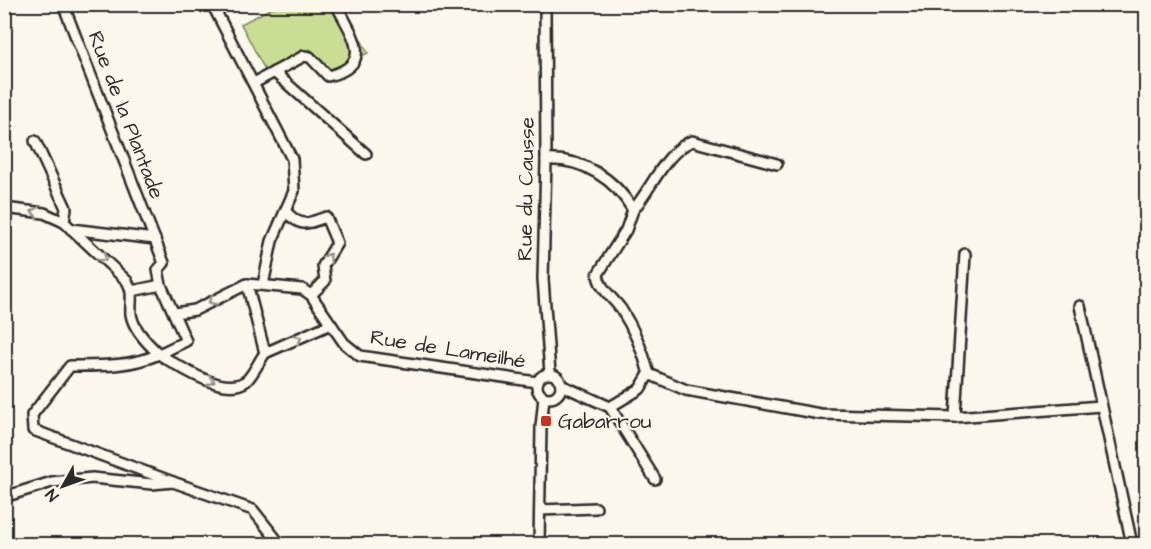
<svg xmlns="http://www.w3.org/2000/svg" width="1151" height="549" font-family="'Architects Daughter',sans-serif">
	<rect width="100%" height="100%" fill="#fbf7ec"/>
	<filter id="ink" filterUnits="userSpaceOnUse"><feTurbulence type="fractalNoise" baseFrequency=".0167" numOctaves="2"/><feDisplacementMap in="SourceGraphic" scale="12" xChannelSelector="R" yChannelSelector="G"/><feConvolveMatrix kernelMatrix="1 2 1 2 8 2 1 2 1" color-interpolation-filters="sRGB"/></filter>
	<g filter="url(#ink)">
		<polygon fill="#cade93" stroke="#7a845f" stroke-width="1.5" points="278,5 342,5 368,53 331,73 310,49 266,72 241,24"/>
		<g fill="none" stroke-linecap="round" stroke-linejoin="round">
			<g stroke="#2b2b2b" stroke-width="14">
				<g id="minor">
					<polyline points="63,4 164,263 158,270 161,285 186,341 159,354"/>
					<polyline points="212,4 292,159 294,191 272,241 263,285"/>
					<polyline points="545,4 546,160 543,279 550,373"/>
					<polyline points="274,72 366,154"/>
					<path d="M254 83 304 56 310 57 328 76C377 64 351 34 336 4"/>
					<polyline points="35,141 66,208 64,222"/>
					<path d="M546 160C583 158 615 179 633 210L626 230 598 274C599 288 613 298 621 309 634 329 643 351 649 374L640 389 610 407 561 385"/>
					<path d="M4 208 44 213 64 222 127 281C134 293 130 301 131 314 133 329 149 345 159 354 130 367 101 366 70 366L32 415 33 430 173 482"/>
					<path d="M633 210C652 188 665 152 692 141L777 164"/>
					<path d="M286 212C302 228 306 224 326 217L337 243 323 266 325 281 311 295"/>
					<polyline points="71,229 155,239"/>
					<polyline points="247,284 265,353"/>
					<polyline points="132,291 161,285"/>
					<polyline points="1080,306 1132,544"/>
					<polyline points="175,313 195,310 247,284 302,289 311,295 344,343 360,356 537,382"/>
					<polyline points="265,353 331,324"/>
					<path d="M159 354C178 366 224 397 246 381 253 375 259 361 265 353"/>
					<circle cx="549" cy="386" r="12"/>
					<polyline points="649,374 686,390 820,414 955,417 1101,406"/>
					<polyline points="610,407 655,479"/>
					<polyline points="955,417 965,254"/>
					<polyline points="4,497 52,482 92,478 152,484 173,482 253,510 280,544"/>
					<polyline points="540,510 596,508"/>
					<polyline points="539,544 541,427 544,397"/>
				</g>
			</g>
			<use href="#minor" stroke="#fbf7ec" stroke-width="9"/>
		</g>
		<defs><path id="oneway-chevron" d="M-2-3.5L2.5 0L-2 3.5" fill="none" stroke-width="1.6" stroke-linecap="round" stroke-linejoin="round" transform="scale(1.5)"/></defs>
		<g stroke="#93918c">
			<use href="#oneway-chevron" transform="translate(35 212) rotate(-171)"/>
			<use href="#oneway-chevron" transform="translate(328 257) rotate(-59)"/>
			<use href="#oneway-chevron" transform="translate(103 258) rotate(42)"/>
			<use href="#oneway-chevron" transform="translate(212 301) rotate(153)"/>
			<use href="#oneway-chevron" transform="translate(298 339) rotate(-24)"/>
			<use href="#oneway-chevron" transform="translate(211 381) rotate(13)"/>
		</g>
	</g>
	<rect fill="#c8321e" stroke="#fbf7ec" stroke-width="2" x="540" y="415" width="12" height="12" rx="3"/>
	<g text-anchor="middle" dominant-baseline="central" stroke-width="4.5" stroke-linejoin="round" paint-order="stroke">
		<g font-size="21" fill="#2b2b2b" stroke="#fbf7ec">
			<text transform="translate(126 115) rotate(69)">Rue de la Plantade</text>
			<text transform="translate(526 189) rotate(-89)">Rue du Causse</text>
			<text transform="translate(448 349) rotate(9)">Rue de Lameilhé</text>
		</g>
		<g font-size="21" fill="#2b2b2b" stroke="#fbf7ec" text-anchor="start">
			<text x="558" y="421">Gabarrou</text>
		</g>
	</g>
	<rect width="1151" height="549" fill="none" stroke="#fbf7ec" stroke-width="24"/>
	<rect x="12" y="12" width="1127" height="525" fill="none" stroke="#2b2b2b" stroke-width="2" filter="url(#ink)"/>
	<g transform="translate(63 486) rotate(230)" stroke="#fbf7ec" stroke-width="4.5" paint-order="stroke">
	<path d="M0-4.5L10 22L0 15L-10 22Z" fill="#2b2b2b"/>
	<text y="-9" font-size="16" font-weight="bold" text-anchor="middle" fill="#2b2b2b">N</text>
	</g>
</svg>
